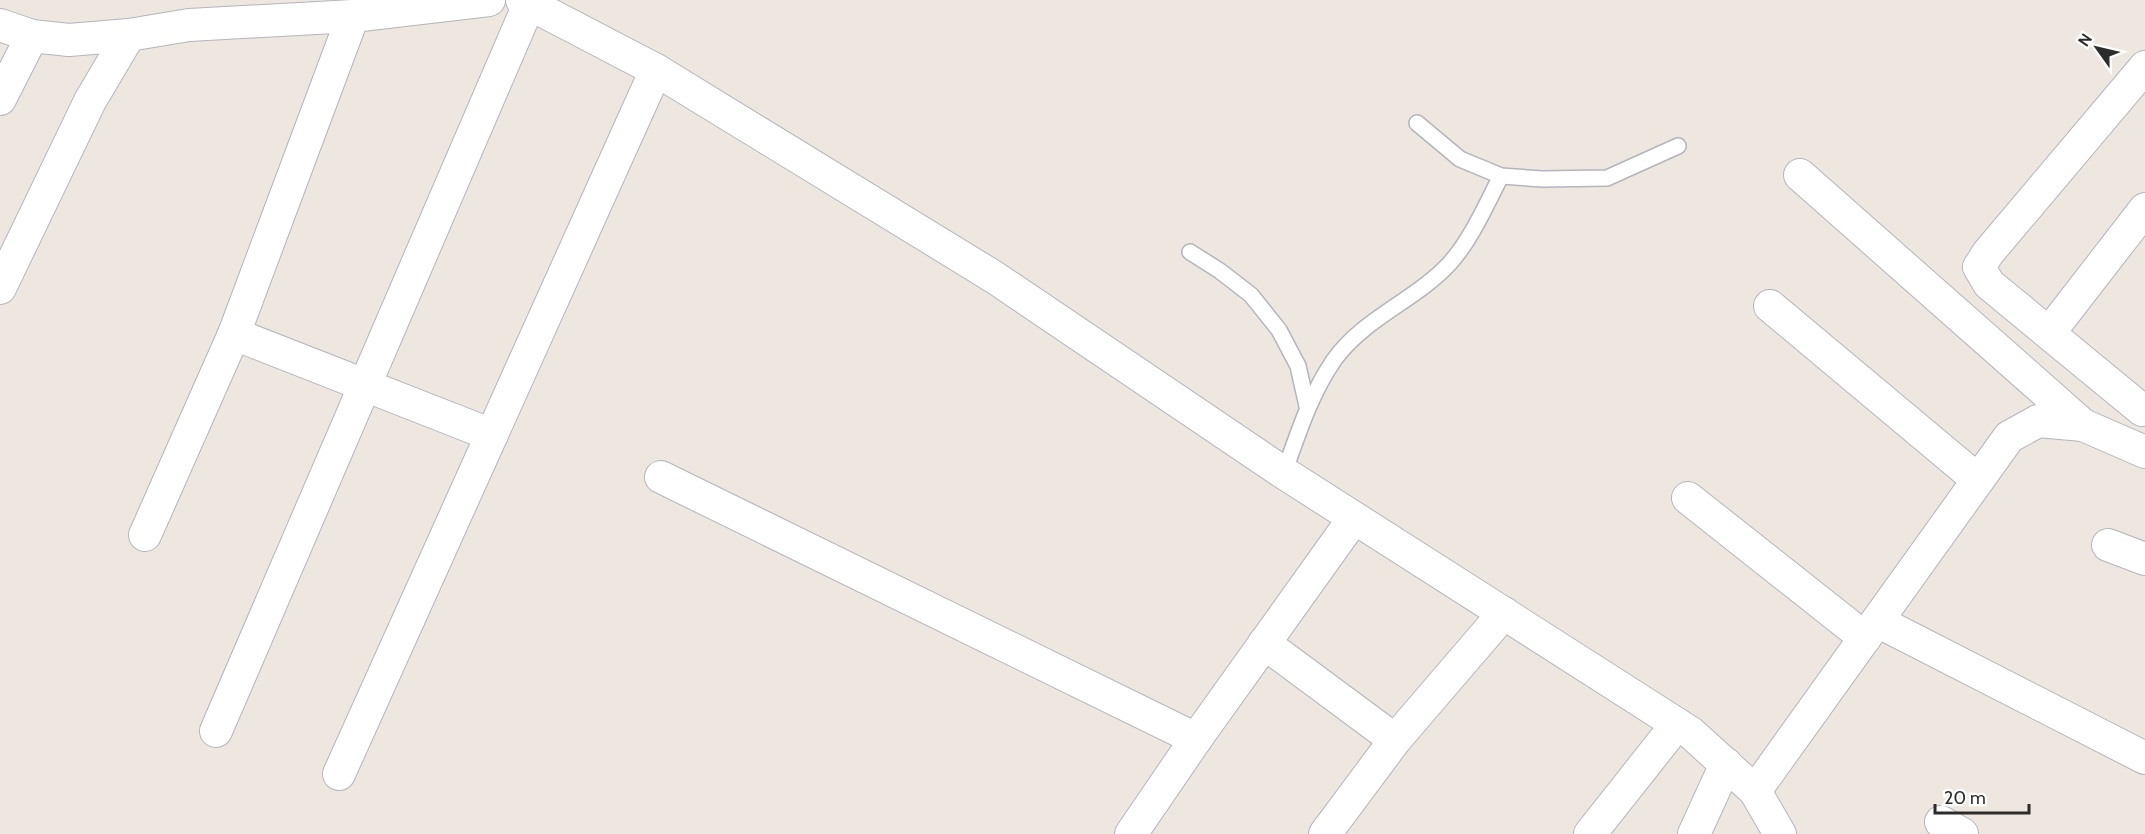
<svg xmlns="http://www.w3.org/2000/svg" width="2145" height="834" font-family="Cabin,sans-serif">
	<rect width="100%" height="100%" fill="#ede7df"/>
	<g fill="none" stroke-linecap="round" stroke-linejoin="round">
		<g stroke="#b2b5be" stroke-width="18">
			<g id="service">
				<polyline points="1417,123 1460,159 1501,176 1542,179 1607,178 1678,146"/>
				<polyline points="1190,252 1220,271 1251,295 1279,330 1298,366 1307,406"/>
				<path d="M1284 473C1298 434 1310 395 1334 360 1364 318 1416 300 1450 263 1472 238 1486 205 1501 176"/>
			</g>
		</g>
		<g stroke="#b2b5be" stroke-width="34">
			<g id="minor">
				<polyline points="522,0 656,70 994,277 1284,473 1691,733 1755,791 1780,834"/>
				<polyline points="0,25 32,36 69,40 129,35 189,25 353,16 489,0"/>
				<polyline points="0,99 32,36"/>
				<polyline points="1800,175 2083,425"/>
				<polyline points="0,288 90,101 129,35"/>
				<polyline points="1770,306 1978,480"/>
				<polyline points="2049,333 2145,209"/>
				<polyline points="234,334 492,435"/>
				<polyline points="2142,410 1989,284 1979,267 1988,253 2145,67"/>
				<polyline points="661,477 1196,739"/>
				<polyline points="1688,498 1865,638"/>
				<polyline points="145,535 234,334 353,16"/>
				<polyline points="2108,545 2145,559"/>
				<polyline points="1877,621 2145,758"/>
				<polyline points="1264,643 1395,740"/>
				<polyline points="216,731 529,4"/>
				<polyline points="339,774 656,70"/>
				<polyline points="1755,791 2009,437 2038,421 2083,425 2145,452"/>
				<polyline points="1941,822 1962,834"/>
				<polyline points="1131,834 1196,739 1354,518"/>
				<polyline points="1325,834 1395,740 1504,613"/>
				<polyline points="1590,834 1677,724"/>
				<polyline points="1694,834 1726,764"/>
			</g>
		</g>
		<use href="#service" stroke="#fff" stroke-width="15"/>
		<use href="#minor" stroke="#fff" stroke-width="32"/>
	</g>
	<g transform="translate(2097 48) rotate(304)" stroke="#ffffff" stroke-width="4.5" paint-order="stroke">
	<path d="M0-4.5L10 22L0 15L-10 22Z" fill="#2c2c2c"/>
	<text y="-9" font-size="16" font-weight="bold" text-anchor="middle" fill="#2c2c2c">N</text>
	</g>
	<path d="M1935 804v9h94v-9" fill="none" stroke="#2c2c2c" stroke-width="3"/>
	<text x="1944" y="804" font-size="18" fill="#2c2c2c" stroke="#ffffff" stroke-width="4.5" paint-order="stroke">20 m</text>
</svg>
